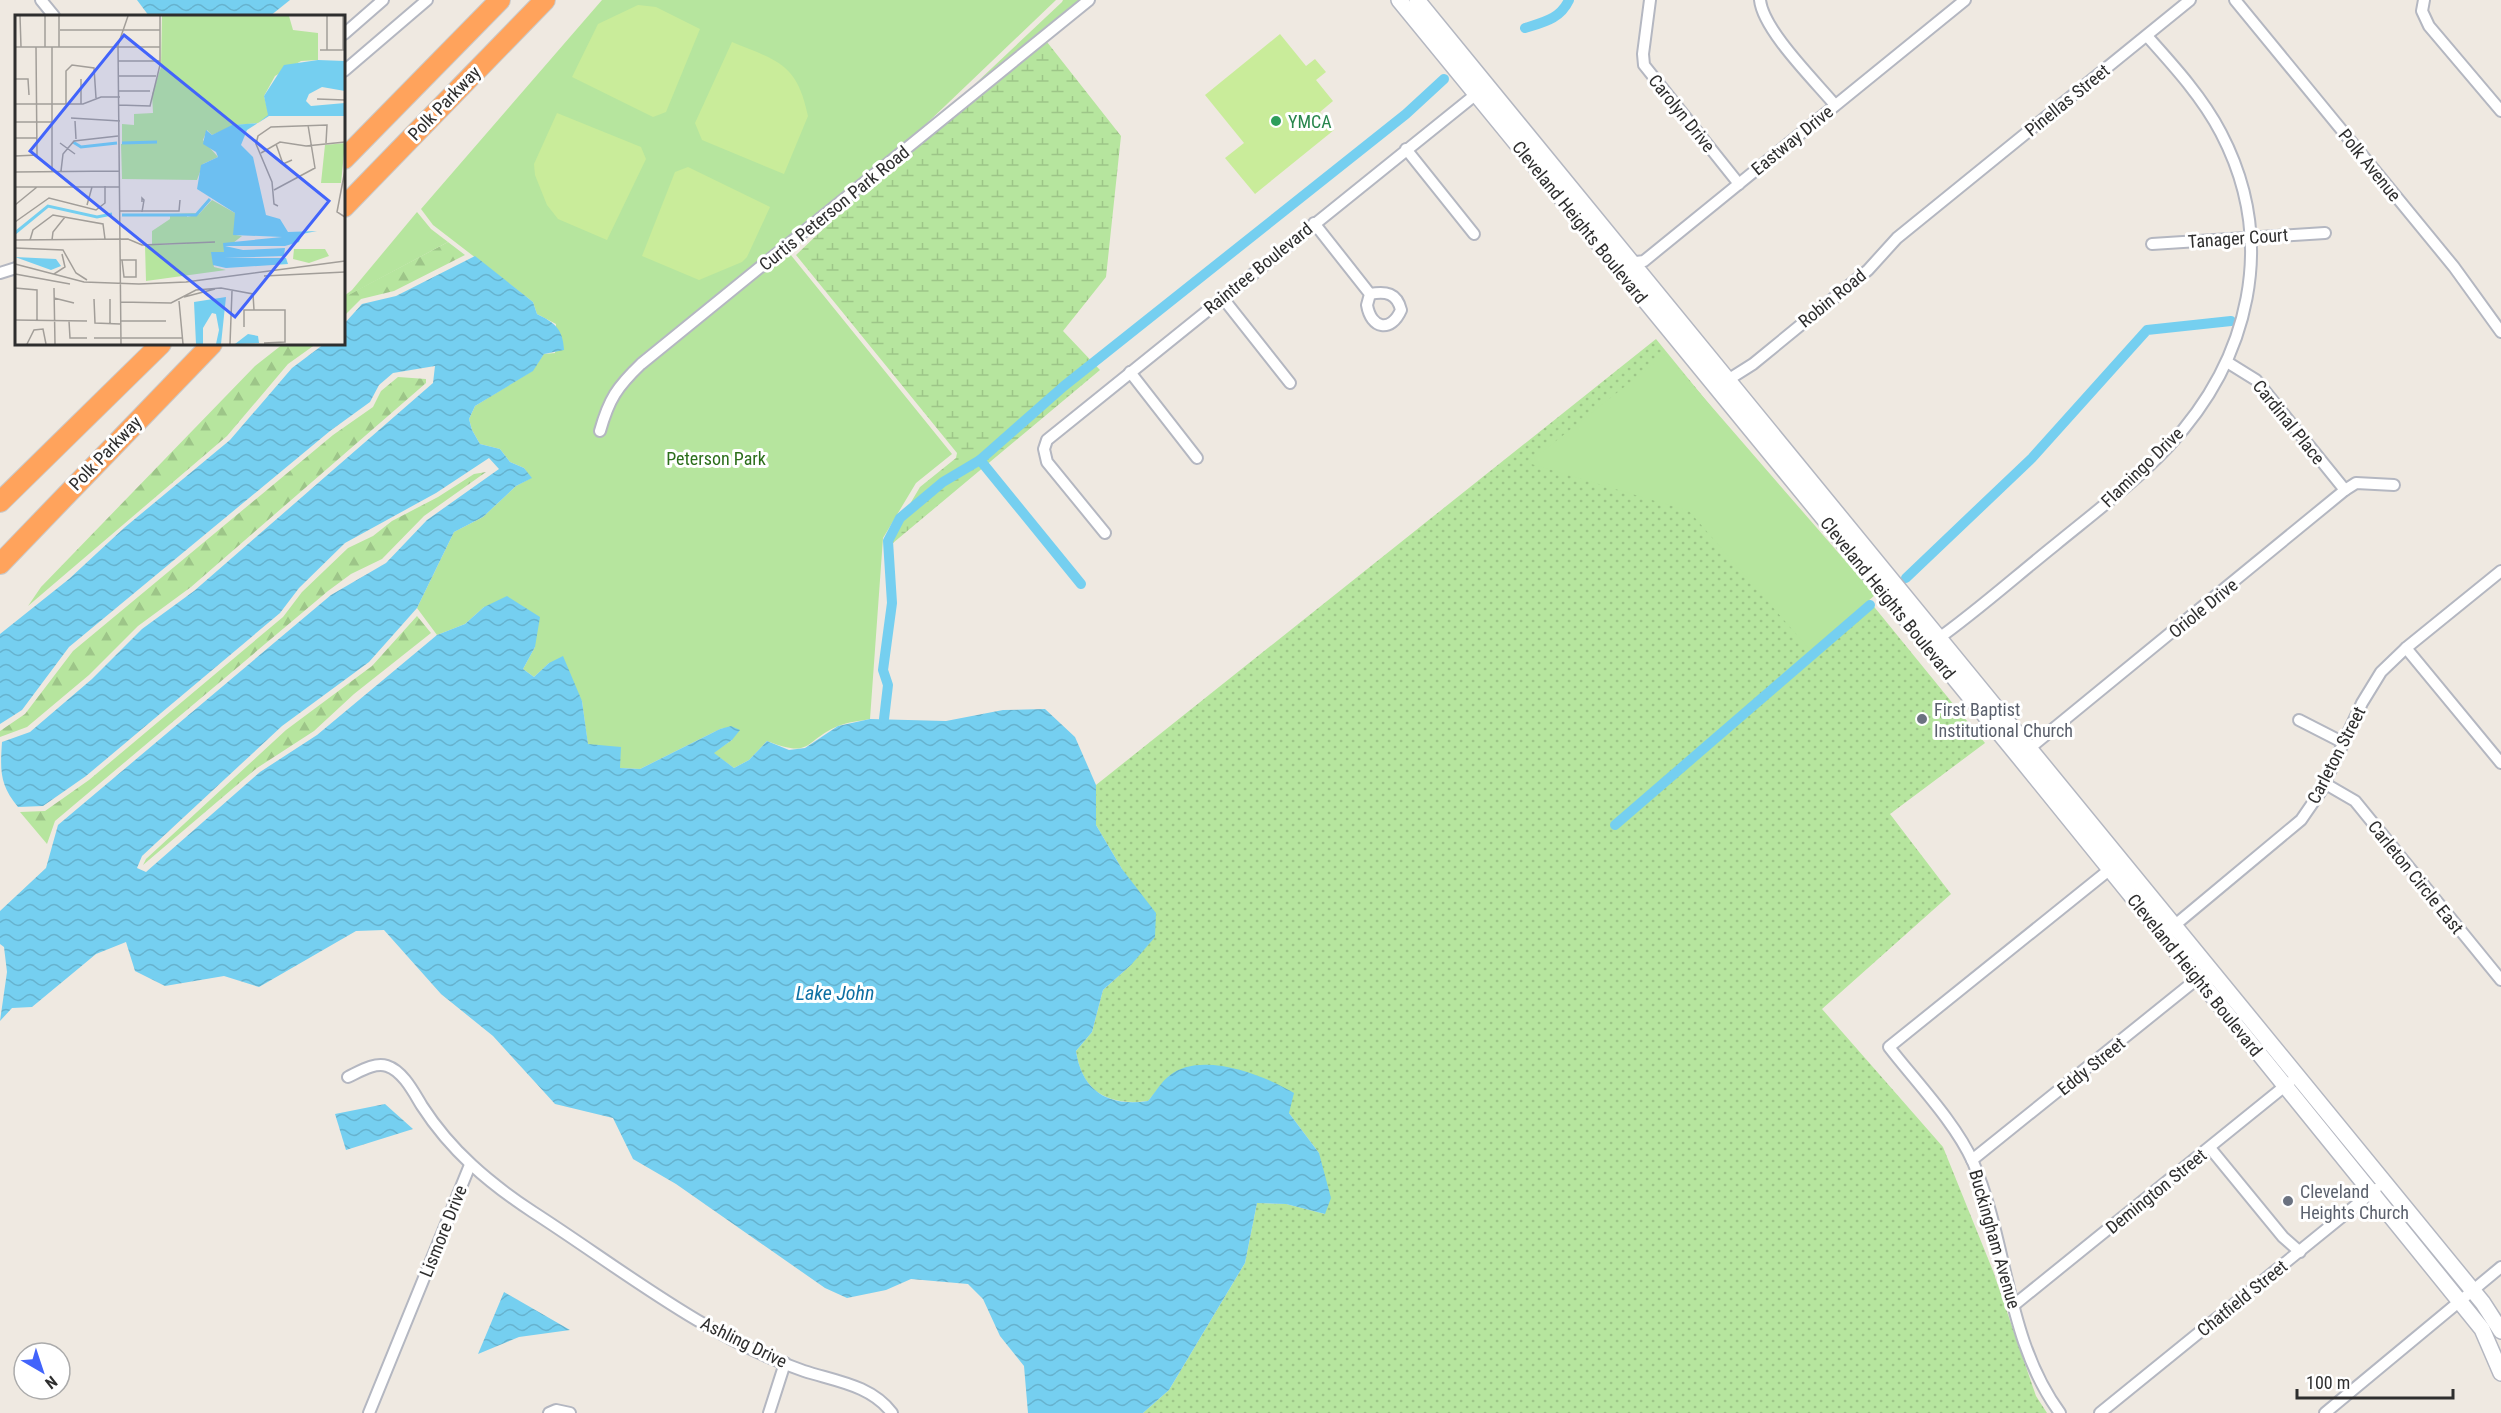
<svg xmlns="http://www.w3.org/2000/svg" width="2501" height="1413" font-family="'Roboto Condensed',sans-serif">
	<defs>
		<pattern id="grass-dots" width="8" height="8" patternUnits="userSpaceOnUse" patternTransform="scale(1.5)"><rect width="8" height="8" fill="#b6e59e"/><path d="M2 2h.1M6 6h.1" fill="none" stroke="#9dc588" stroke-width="1.8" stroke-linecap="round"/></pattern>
		<pattern id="forest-firs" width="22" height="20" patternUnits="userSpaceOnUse" patternTransform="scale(1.5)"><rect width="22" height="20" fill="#b6e59e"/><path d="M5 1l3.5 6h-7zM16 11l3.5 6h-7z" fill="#9dc588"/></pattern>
		<pattern id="wetland-marsh" width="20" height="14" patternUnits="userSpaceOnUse" patternTransform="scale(1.5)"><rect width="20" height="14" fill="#b6e59e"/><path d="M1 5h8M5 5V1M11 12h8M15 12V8" fill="none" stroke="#9dc588"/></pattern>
		<pattern id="water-waves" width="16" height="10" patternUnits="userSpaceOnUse" patternTransform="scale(1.5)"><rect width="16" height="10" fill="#75cff0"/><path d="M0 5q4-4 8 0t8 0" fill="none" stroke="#66b2ce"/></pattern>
	</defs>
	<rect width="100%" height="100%" fill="#efe9e1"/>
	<path fill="url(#grass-dots)" d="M1656 339 1985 743 1890 814 1951 894 1822 1009 1943 1147 1993 1271 2036 1396 2047 1413H1143L1169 1390 1245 1263 1257 1203 1286 1204 1325 1214 1319 1153 1289 1113 1170 1075 1148 1101C1108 1106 1082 1092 1076 1051L1092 1032 1103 990 1131 965 1122 869 1096 825V785Z"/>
	<g fill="url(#forest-firs)">
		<polygon points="448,242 465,255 394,291 361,299 344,316 344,296 352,290 348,295"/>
		<polygon points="283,344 316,344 288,364 227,436 28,606 41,587 255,366"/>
		<polygon points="398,377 426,379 426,383 191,587 138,626 89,675 27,727 0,737 0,731 25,714 73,651 333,435 373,407 381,391"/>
		<polygon points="486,472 424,516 382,559 351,574 328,591 55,821 47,844 20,812 45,811 89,780 283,617 302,592 348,548 373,536 392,521 438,497 474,474"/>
		<polygon points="417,616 431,633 354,694 314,731 257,768 143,865 146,859 286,730 372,666"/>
	</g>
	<polygon fill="url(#wetland-marsh)" points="1047,42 1121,136 1106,277 1063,331 1100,370 887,548 888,541 920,487 956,458 957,453 796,255 862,192"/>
	<g fill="#b6e59e">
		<path d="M602 0H1056L790 254 952 454 916 483 883 538 870 719C860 721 848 722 838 726 803 741 813 759 767 741L749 760 734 768 713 753 732 740 731 727 720 729 640 769 620 768 588 745 582 701 549 663 534 677 523 669 535 647 484 607 465 624 437 635 417 608 454 532 483 517 516 486 531 478 524 468 510 462 500 449 480 444 472 430 469 419 475 406 532 371 544 354 555 353 556 324 537 314 533 302 433 225 421 209Z"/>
		<polygon points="1063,0 1079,0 975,84 1062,2"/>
		<polygon points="417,212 431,229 448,242 347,296"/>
		<polygon points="1666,354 1875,595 1811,651 1689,511 1528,463"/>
	</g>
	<g fill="#c9ec9a">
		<polygon points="638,5 656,7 700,29 666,112 653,117 572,77 598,24"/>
		<polygon points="1280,34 1306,66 1315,59 1326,72 1316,80 1333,101 1320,112 1334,130 1255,194 1225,158 1244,143 1205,95"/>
		<path d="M732 42C778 61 797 63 808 116L784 174 702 140 695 123Z"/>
		<polygon points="557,113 641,147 646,159 607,240 558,219 547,205 535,175 534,164"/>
		<polygon points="688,167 770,207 747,257 742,262 699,280 642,256 675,172"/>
	</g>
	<g fill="url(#water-waves)">
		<polygon points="137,0 290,0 270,16 149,16"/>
		<path d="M475 256 533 302 537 314C555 323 563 329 564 350L544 354 533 371 475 406 469 419 472 430 480 444 500 449 510 462 524 468 532 478 516 486 483 517 454 532 417 608 369 662 282 726 142 856 137 868 146 872 260 772 317 735 437 635 465 624 484 607 507 596 540 617 535 647 523 669 534 677 549 663 563 656 582 701 588 744 621 747 620 768 640 769 720 729 731 726 740 730 732 740 714 753 734 768 749 760 767 741 789 750 805 748 838 726 870 719 946 721 1003 710 1045 709 1075 737 1096 785V825L1122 869 1156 913 1155 937 1131 965 1103 990 1092 1032 1076 1051C1082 1091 1108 1107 1148 1101 1155 1093 1161 1082 1169 1076 1200 1050 1264 1075 1294 1093L1289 1113 1319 1153 1331 1198 1325 1214 1286 1204 1257 1203 1245 1263 1169 1390 1143 1413H1028L1024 1366 1000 1336 983 1299 968 1284 911 1279 886 1290 847 1298 825 1288 676 1184 633 1159 613 1118 555 1104 493 1036 441 994 384 930 356 931 259 987 224 976 165 986 135 971 126 942 96 954 32 1007 12 1008 0 1021 7 972 4 947 0 944V911L46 868 58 825 331 595 386 563 427 520 499 469 489 458 436 493 345 543 299 588 280 613 86 776 43 806 18 807C0 785 0 772 2 742L30 732 92 679 142 629 194 591 433 383 435 366 393 373 379 385 370 402 330 431 69 647 22 710 0 724V634L69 579 124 528 230 440 292 368 324 344H344V324L362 304 396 296Z"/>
		<polygon points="385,1104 413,1129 346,1150 335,1114"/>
		<polygon points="504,1292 570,1330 519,1337 478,1354"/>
	</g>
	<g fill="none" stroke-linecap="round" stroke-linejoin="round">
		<g stroke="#75cff0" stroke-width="10">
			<path d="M1525 28C1544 22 1560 19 1569 0"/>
			<polyline points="980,460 1081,584"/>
			<polyline points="1906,578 2032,458 2147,330 2231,321"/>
			<polyline points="884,719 888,685 883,670 892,603 888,541 900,518 943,482 980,460 1064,386 1406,114 1444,79"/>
			<polyline points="1615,825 1870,605"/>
		</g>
		<g stroke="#b4b7c1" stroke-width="14">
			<g id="street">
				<polyline points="41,0 54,16"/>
				<polyline points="1650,0 1643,54 1644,65 1739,184"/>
				<path d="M1760 0C1763 30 1815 81 1835 105"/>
				<polyline points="2235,0 2454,267 2501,332"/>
				<polyline points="2424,0 2422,11 2429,26 2501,111"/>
				<polyline points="344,34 383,0"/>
				<polyline points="344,71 427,0"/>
				<polyline points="1406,149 1474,234"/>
				<path d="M1314 223 1370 294 1367 305C1371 329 1391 333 1401 310 1397 293 1386 291 1370 294"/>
				<polyline points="2152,244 2325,233"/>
				<polyline points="1629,263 1644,261 1965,0"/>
				<polyline points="0,273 16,268"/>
				<polyline points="1222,297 1290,383"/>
				<polyline points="2227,362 2256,380 2345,490"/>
				<polyline points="1130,372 1197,458"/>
				<polyline points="1723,383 1753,364 1868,270 1897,238 2190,0"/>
				<path d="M600 431C609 399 617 387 641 364L1089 0"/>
				<polyline points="1105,533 1047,462 1044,449 1047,440 1480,91"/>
				<path d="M1935 641C1976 612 2015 577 2055 545 2094 513 2134 483 2168 447 2250 359 2278 242 2221 133 2203 98 2174 66 2147 36"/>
				<polyline points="2406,648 2501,763"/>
				<polyline points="2299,720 2344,743"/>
				<polyline points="2025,752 2345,490 2356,483 2394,485"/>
				<polyline points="2324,783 2355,801 2501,980"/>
				<polyline points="2169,930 2301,820 2321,791 2362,703 2381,672 2406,648 2501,571"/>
				<path d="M348 1077C359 1072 374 1062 387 1066 403 1071 414 1093 422 1106 451 1151 489 1183 533 1212 620 1268 705 1337 804 1371 835 1381 871 1385 892 1413"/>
				<polyline points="2210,1148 2283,1237 2300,1252"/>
				<polyline points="1972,1160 2202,975"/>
				<polyline points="2014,1305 2290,1082"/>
				<polyline points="369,1413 470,1165"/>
				<polyline points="549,1413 556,1410 570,1413"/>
				<polyline points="769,1413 785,1363"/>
				<path d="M2060 1413C2006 1340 2008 1243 1973 1162 1955 1122 1916 1082 1889 1047L2114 866"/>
				<polyline points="2100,1413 2376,1189"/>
				<polyline points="2325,1413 2501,1267"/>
			</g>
		</g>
		<g stroke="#b4b7c1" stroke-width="18">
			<g id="secondary">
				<polyline points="1399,0 2019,757 2482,1329 2501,1373"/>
				<polyline points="1417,0 2483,1303 2501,1331"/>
			</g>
		</g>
		<g stroke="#c9c9c9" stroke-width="22">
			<g id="highway">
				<polyline points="344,159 500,0"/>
				<polyline points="344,207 545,0"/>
				<polyline points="0,502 161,344"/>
				<polyline points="0,564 212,344"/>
			</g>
		</g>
		<use href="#street" stroke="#fff" stroke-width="10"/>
		<use href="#secondary" stroke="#fff" stroke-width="15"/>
		<use href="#highway" stroke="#ffa35c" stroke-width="20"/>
	</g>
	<circle fill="#2e9e5b" stroke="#fff" stroke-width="2" cx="1276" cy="121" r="6"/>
	<g fill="#6b7280" stroke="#fff" stroke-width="2">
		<circle cx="1922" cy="719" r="6"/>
		<circle cx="2288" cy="1201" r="6"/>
	</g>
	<g text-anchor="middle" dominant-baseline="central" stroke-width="6" stroke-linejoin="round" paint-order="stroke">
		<g font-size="18" fill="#2e2e2e" stroke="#fff">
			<text transform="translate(2067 100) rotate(-39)">Pinellas Street</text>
			<text transform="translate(444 103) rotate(-46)">Polk Parkway</text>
			<text transform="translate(1682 113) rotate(51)">Carolyn Drive</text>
			<text transform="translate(1792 140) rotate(-39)">Eastway Drive</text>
			<text transform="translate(2370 165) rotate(51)">Polk Avenue</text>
			<text transform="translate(834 208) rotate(-39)">Curtis Peterson Park Road</text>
			<text transform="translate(1580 222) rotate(51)">Cleveland Heights Boulevard</text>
			<text transform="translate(2238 238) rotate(-4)">Tanager Court</text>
			<text transform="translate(1258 268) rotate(-39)">Raintree Boulevard</text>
			<text transform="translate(1832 298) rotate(-39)">Robin Road</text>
			<text transform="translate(2289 422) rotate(51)">Cardinal Place</text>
			<text transform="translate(105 453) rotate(-46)">Polk Parkway</text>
			<text transform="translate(2142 467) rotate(-44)">Flamingo Drive</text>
			<text transform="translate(1888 598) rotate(51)">Cleveland Heights Boulevard</text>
			<text transform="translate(2203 608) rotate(-39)">Oriole Drive</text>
			<text transform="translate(2336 755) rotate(-63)">Carleton Street</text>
			<text transform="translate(2416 877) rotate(51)">Carleton Circle East</text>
			<text transform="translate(2195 975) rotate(51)">Cleveland Heights Boulevard</text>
			<text transform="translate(2091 1066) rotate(-39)">Eddy Street</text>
			<text transform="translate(2156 1191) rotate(-39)">Demington Street</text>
			<text transform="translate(443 1231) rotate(-68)">Lismore Drive</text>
			<text transform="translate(1995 1239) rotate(74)">Buckingham Avenue</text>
			<text transform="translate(2242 1298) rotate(-39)">Chatfield Street</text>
			<text transform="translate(744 1342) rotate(26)">Ashling Drive</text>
		</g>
		<g font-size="18" fill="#27864d" stroke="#fff" text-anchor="start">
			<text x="1288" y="121">YMCA</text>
		</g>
		<g font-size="18" fill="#2c6e1b" stroke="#fff">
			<text x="716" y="458">Peterson Park</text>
		</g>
		<g font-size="18" fill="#5b616d" stroke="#fff" text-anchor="start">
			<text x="1934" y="709">First Baptist<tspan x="1934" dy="21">Institutional Church</tspan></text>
			<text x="2300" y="1191">Cleveland<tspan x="2300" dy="21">Heights Church</tspan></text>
		</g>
		<g font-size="20" font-style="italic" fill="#0d6fa3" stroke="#fff">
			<text x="835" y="993">Lake John</text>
		</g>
	</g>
	<g transform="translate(15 15)">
		<rect width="330" height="330" fill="#efe9e1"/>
		<path d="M147 1H274L278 15 303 18V45L286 46 260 61 249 81 254 100 243 108 221 110 197 120 192 115 188 125 203 142 188 149 182 165 107 164V109L119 110V99L138 98 137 79 146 52Z" fill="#b6e59e"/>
		<path d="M184 198 172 201V228L137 229V216L155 204V199ZM279 234H310L314 241 294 248 278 244Z" fill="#b6e59e"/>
		<path d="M115 128V148L126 163 107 162 106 129ZM330 128 326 168H306L310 130ZM197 185 220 198 221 220 227 221 218 228H209L210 237 197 241 199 252 211 255 131 266 130 230 172 229V202L184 199Z" fill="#b6e59e"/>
		<path d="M303 45 330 46V76L307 72 294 79 291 86 296 91 330 88V101H254L232 115 226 130 238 142 251 200 265 204 273 217 302 216 287 219 284 227 270 231H210L228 235 270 233 269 241 209 243H271L273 249 211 253 198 250 196 237H209L208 228 267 222 218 220 220 198 182 174 186 150 203 142 201 137 188 129 191 115 197 120 217 110 243 108 253 100 249 81 269 50ZM0 242 41 244 46 251 36 255ZM211 282 206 329H201L204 315 201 299 197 298 188 313V329H181L179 287ZM233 319 243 321 244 328 220 329Z" fill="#75cff0"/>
		<path fill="none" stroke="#75cff0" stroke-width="3" d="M58 127 66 132 102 128M107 128 142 127M107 200H181L195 184M0 218 33 191 82 202 97 199"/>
		<path fill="none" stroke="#a29e99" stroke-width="1.5" d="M5 1 6 32M30 1V32M312 1V35M45 15H145M0 32H145M44 32V1M305 35H329M328 35V1M103 46H145M103 61H141M0 64H13L14 80M66 64V89M103 76H135M302 84 330 85M0 89H68L86 82H105M51 89V56L57 50 79 53 81 83M103 90 135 91 145 50V1M56 103 105 106M60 106 61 124M0 107H37M0 123H22M45 128 60 139M261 129 268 149 277 145M246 138 265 127 291 131 330 127M0 141 22 140 21 32M330 155 322 197 330 202M46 156 48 139 59 126 103 121M0 157 104 156M37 157V32M0 172H104M259 175 300 153 293 110M0 190 22 172M72 190 77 172M263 191 259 189 257 167 241 129 243 121 256 112 312 110 311 128M104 196H164L165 185M127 197 129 185 127 183V187M0 207 34 183 81 195 90 188V171M0 225 113 224 127 230 200 227M15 225 18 215 38 200 88 209 90 224M37 225 38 217 50 202M0 233 48 235 61 258 72 265M105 245H121V262H109L107 245M0 249 69 267 124 269 171 267 330 246M0 259 55 269M39 259 50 252 47 239M249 261 330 257M0 273 22 275V305M39 273 40 329M169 282 200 274M39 283 59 288M79 284 80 308 105 309M95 284V309M164 286 168 329M105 287 156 288 181 275 206 273 238 279 239 295M0 305 72 306M54 306 55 323H72M105 306H151M229 312V295H270V327L249 328M79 323H168M12 329 19 315 28 314 31 329M106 329 103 30 113 1M215 329 217 276"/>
		<path fill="#4264fb" fill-opacity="0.15" stroke="#4264fb" stroke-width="3" d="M109 20 314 186 220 302 15 136Z"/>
		<rect width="330" height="330" fill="none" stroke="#2e2e2e" stroke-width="3"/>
	</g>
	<g transform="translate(42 1371) rotate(141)"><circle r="28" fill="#ffffff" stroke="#ababab" stroke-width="1.5"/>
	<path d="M0-4.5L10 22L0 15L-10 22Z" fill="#4264fb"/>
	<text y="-9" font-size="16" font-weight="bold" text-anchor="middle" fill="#2e2e2e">N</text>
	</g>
	<path d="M2297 1389v9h156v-9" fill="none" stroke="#2e2e2e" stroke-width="3"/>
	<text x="2306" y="1389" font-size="18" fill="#2e2e2e" stroke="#ffffff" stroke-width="4.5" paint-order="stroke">100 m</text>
</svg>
